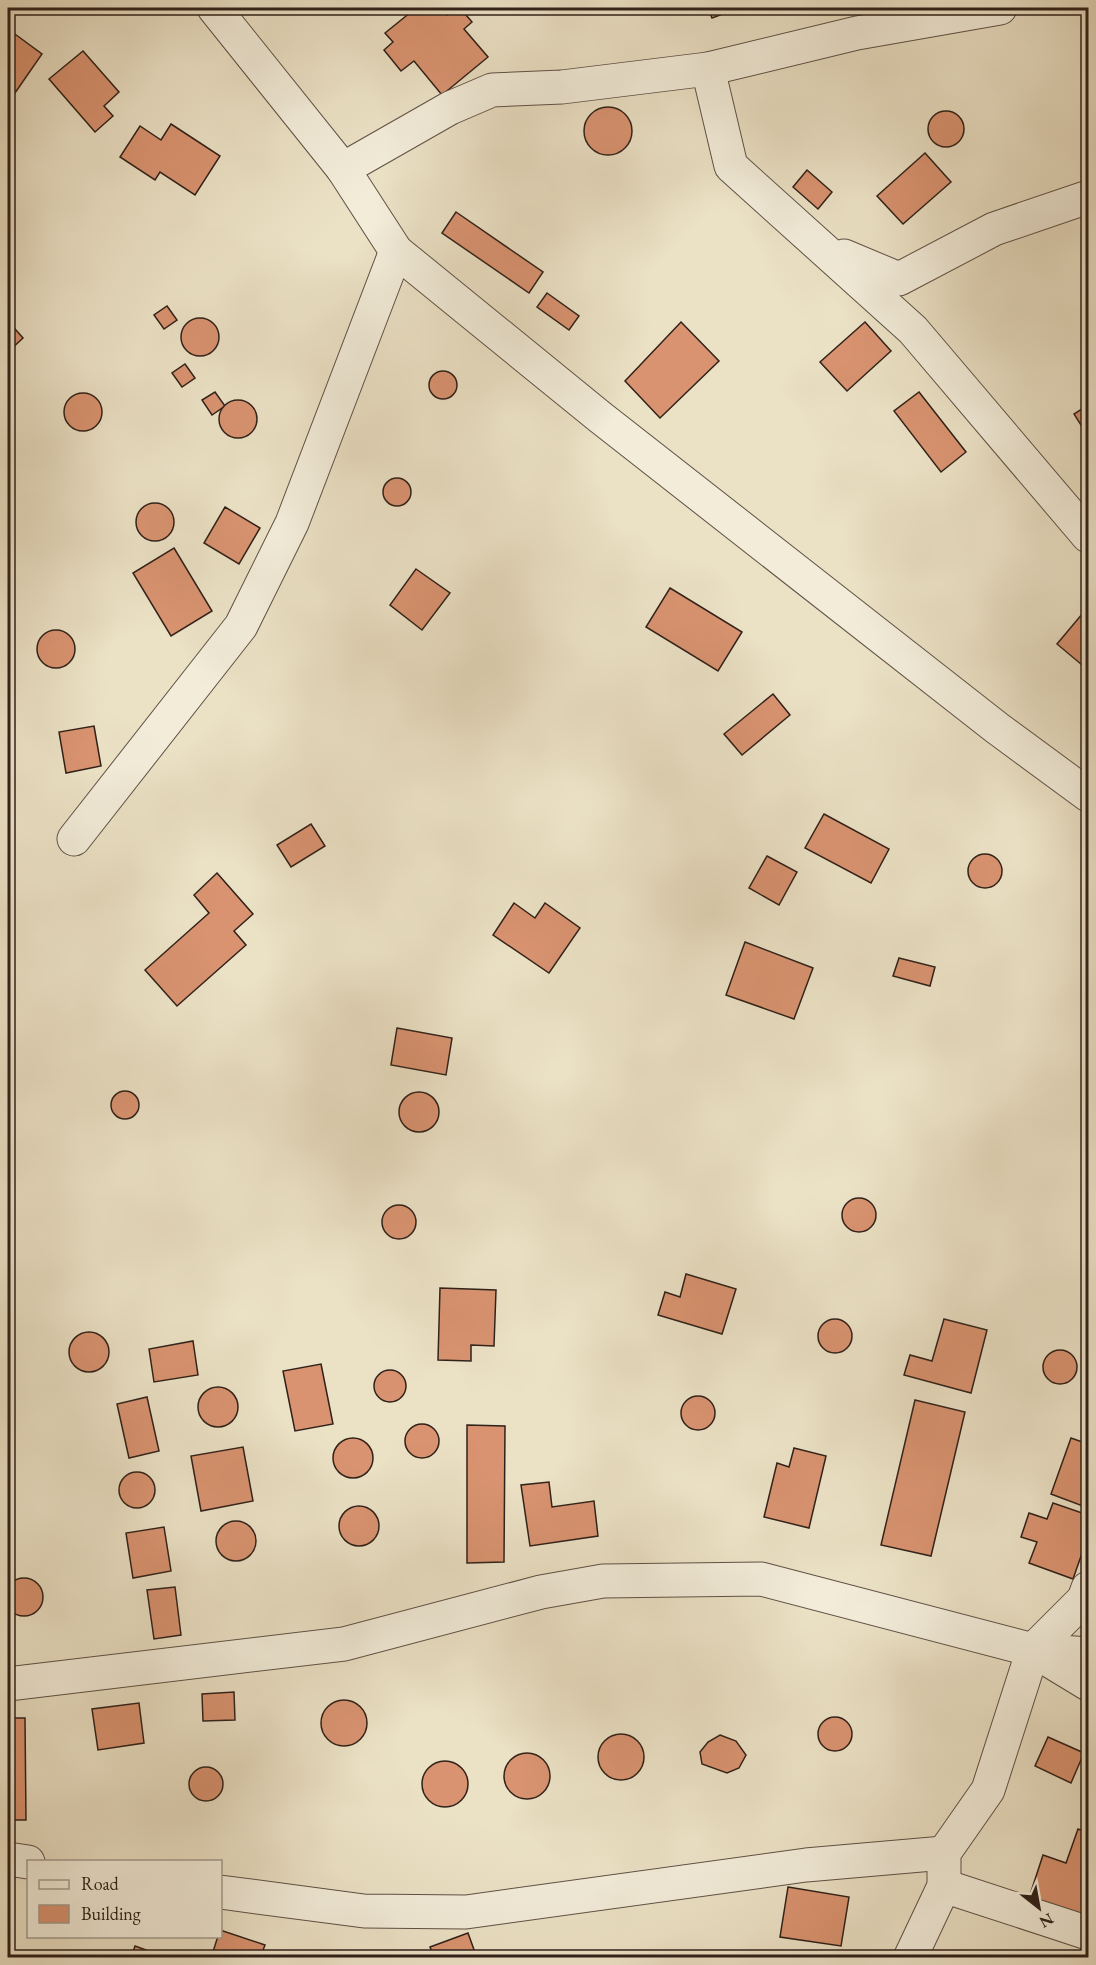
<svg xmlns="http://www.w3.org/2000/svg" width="1096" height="1965" font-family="'EB Garamond',serif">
	<rect width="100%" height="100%" fill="#ebe1c5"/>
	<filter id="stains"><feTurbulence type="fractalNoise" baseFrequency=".00333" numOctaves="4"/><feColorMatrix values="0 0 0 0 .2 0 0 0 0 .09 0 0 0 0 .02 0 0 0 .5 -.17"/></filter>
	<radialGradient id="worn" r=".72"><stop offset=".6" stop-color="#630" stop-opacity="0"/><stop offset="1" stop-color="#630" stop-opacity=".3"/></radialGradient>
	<g fill="#d99370" stroke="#30211a" stroke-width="1.5">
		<polygon points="416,8 441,8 447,15 455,8 460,8 472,22 464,29 488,57 442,95 414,61 401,71 384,50 393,42 385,33"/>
		<polygon points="562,8 582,8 569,10"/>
		<polygon points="708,8 739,8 712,18"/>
		<polygon points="8,29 42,54 8,103"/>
		<polygon points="83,51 119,92 104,106 113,116 95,132 49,79"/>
		<circle cx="608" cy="131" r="24"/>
		<circle cx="946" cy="129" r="18"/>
		<polygon points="171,124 220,156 195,195 160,172 155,180 120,157 140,126 161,140"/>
		<polygon points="925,153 951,182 903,224 877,196"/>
		<polygon points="807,170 832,192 818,209 793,187"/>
		<polygon points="456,212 543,272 529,293 442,233"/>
		<polygon points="547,293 579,316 569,330 537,307"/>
		<polygon points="167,306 177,320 164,329 154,315"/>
		<circle cx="200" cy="337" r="19"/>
		<polygon points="8,321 23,338 8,352"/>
		<polygon points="681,322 719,361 660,418 625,381"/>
		<polygon points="865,322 891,351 847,391 820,362"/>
		<polygon points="185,364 195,378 182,387 172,373"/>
		<circle cx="443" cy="385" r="14"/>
		<polygon points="215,392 225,406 212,415 202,400"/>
		<polygon points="919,392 966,452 941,472 894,411"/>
		<circle cx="83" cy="412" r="19"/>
		<circle cx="238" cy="419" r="19"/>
		<polygon points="1088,405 1088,432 1086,433 1074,414"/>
		<circle cx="397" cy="492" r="14"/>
		<circle cx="155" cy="522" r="19"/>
		<polygon points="225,507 260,528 239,564 204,543"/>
		<polygon points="174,548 212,611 171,636 133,573"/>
		<polygon points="416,569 450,593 422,630 390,605"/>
		<polygon points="670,588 742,632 718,671 646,627"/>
		<polygon points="1088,607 1088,670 1057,644"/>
		<circle cx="56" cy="649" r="19"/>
		<polygon points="773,694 790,715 742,755 724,734"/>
		<polygon points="94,726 101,766 66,773 59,732"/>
		<polygon points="824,814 889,849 871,883 805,848"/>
		<polygon points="311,824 325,846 291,867 277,845"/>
		<circle cx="985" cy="871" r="17"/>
		<polygon points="767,856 797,872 779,905 749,888"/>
		<polygon points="217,873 253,914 234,931 246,945 177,1006 145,970 209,913 194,895"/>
		<polygon points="514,903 535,918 545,903 580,928 549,973 493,935"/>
		<polygon points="745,942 813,968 794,1019 726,995"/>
		<polygon points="899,958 935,967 930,986 893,976"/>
		<polygon points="397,1028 452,1038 446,1075 391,1065"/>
		<circle cx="125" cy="1105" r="14"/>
		<circle cx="419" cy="1112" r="20"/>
		<circle cx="859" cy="1215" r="17"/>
		<circle cx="399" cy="1222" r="17"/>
		<polygon points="686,1274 736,1289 722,1334 658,1315 665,1292 680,1297"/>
		<polygon points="440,1288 496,1290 494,1346 471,1345 471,1361 438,1360"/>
		<circle cx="835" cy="1336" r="17"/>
		<polygon points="944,1319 987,1330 971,1393 904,1375 910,1355 932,1361"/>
		<circle cx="89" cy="1352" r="20"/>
		<polygon points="193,1341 198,1375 154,1382 149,1349"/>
		<circle cx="1060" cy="1367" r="17"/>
		<polygon points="8,1358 12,1414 8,1415"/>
		<polygon points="321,1364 333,1424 295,1431 283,1371"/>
		<circle cx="390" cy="1386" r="16"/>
		<circle cx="218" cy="1407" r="20"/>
		<circle cx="698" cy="1413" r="17"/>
		<polygon points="147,1397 159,1451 129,1458 117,1404"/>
		<polygon points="915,1400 965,1412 931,1556 881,1545"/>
		<circle cx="422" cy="1441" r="17"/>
		<polygon points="467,1425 505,1426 504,1562 467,1563"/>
		<polygon points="1071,1438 1088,1444 1088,1508 1051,1494"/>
		<circle cx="353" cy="1458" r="20"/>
		<polygon points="243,1447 253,1501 201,1511 191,1456"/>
		<polygon points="794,1448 826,1456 809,1528 764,1517 777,1463 789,1467"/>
		<circle cx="137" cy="1490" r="18"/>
		<polygon points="549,1482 552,1507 594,1501 598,1536 530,1546 521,1485"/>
		<polygon points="1053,1503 1088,1515 1088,1536 1073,1579 1029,1563 1037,1542 1021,1537 1029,1513 1047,1519"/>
		<circle cx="359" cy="1526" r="20"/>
		<circle cx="236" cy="1541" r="20"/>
		<polygon points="164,1527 171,1571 133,1578 126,1533"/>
		<circle cx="24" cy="1597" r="19"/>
		<polygon points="175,1587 181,1635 154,1639 147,1590"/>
		<polygon points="234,1692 235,1720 203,1721 202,1694"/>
		<circle cx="344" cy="1723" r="23"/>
		<polygon points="139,1703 144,1743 98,1750 92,1709"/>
		<circle cx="835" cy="1734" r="17"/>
		<polygon points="8,1718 25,1718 26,1820 8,1820"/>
		<circle cx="621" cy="1757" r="23"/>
		<polygon points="720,1735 736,1741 746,1755 739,1768 727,1773 702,1764 700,1752 708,1742"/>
		<polygon points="1048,1737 1084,1753 1071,1783 1035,1766"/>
		<circle cx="527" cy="1776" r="23"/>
		<circle cx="445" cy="1784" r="23"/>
		<circle cx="206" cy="1784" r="17"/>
		<polygon points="1078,1829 1088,1833 1088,1924 1027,1904 1043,1855 1066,1863"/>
		<polygon points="788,1887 849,1897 841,1946 780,1937"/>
		<polygon points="220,1930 265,1945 260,1958 211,1958 218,1936 220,1936"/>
		<polygon points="468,1933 477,1958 434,1958 430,1947"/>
		<polygon points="135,1946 168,1958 131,1958"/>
	</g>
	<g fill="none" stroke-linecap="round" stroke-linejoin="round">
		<g stroke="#5f5145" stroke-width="35">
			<g id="street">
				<polyline points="214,8 343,169 396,251 600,417 997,728 1088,795"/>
				<polyline points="708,69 731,166 913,330 1088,536"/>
				<polyline points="343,169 450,108 492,90 562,87 708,69 857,33 1000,8"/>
				<polyline points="844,256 899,279 994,229 1088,197"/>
				<polyline points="74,839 241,626 292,523 396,251"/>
				<polyline points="1037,1653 1088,1684"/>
				<polyline points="8,1684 344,1644 541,1592 603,1581 761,1579 1033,1650 1088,1654"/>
				<polyline points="8,1859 28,1862"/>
				<polyline points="944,1886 1088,1933"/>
				<polyline points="220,1892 364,1911 466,1912 806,1865 944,1853"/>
				<polyline points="910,1958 944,1886 944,1853 988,1790 1033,1650 1084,1599 1088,1588"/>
			</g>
		</g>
		<use href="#street" stroke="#f2ecd9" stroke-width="33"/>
	</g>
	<rect width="1096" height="1965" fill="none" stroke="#ebe1c5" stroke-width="30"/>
	<rect x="9" y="9" width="1078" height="1947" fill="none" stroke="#30211a" stroke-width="3"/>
	<rect x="15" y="15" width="1066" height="1935" fill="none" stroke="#30211a" stroke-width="1.5"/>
	<rect x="27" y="1860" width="195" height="78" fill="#f2ecd9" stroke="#a49b8d" stroke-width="1.5"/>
	<rect x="39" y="1880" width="30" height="9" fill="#f2ecd9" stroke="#a49b8d" stroke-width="1.5"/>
	<text x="81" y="1890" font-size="18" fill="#30211a">Road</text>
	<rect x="39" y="1905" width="30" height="18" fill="#d99370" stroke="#a49b8d" stroke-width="1.5"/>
	<text x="81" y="1920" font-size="18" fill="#30211a">Building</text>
	<g transform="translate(1039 1908) rotate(149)" stroke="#f2ecd9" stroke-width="4.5" paint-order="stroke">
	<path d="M0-4.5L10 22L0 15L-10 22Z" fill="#30211a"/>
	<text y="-9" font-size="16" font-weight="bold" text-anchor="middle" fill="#30211a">N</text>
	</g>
	<rect width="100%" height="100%" filter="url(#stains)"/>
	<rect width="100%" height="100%" fill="url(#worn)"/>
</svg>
